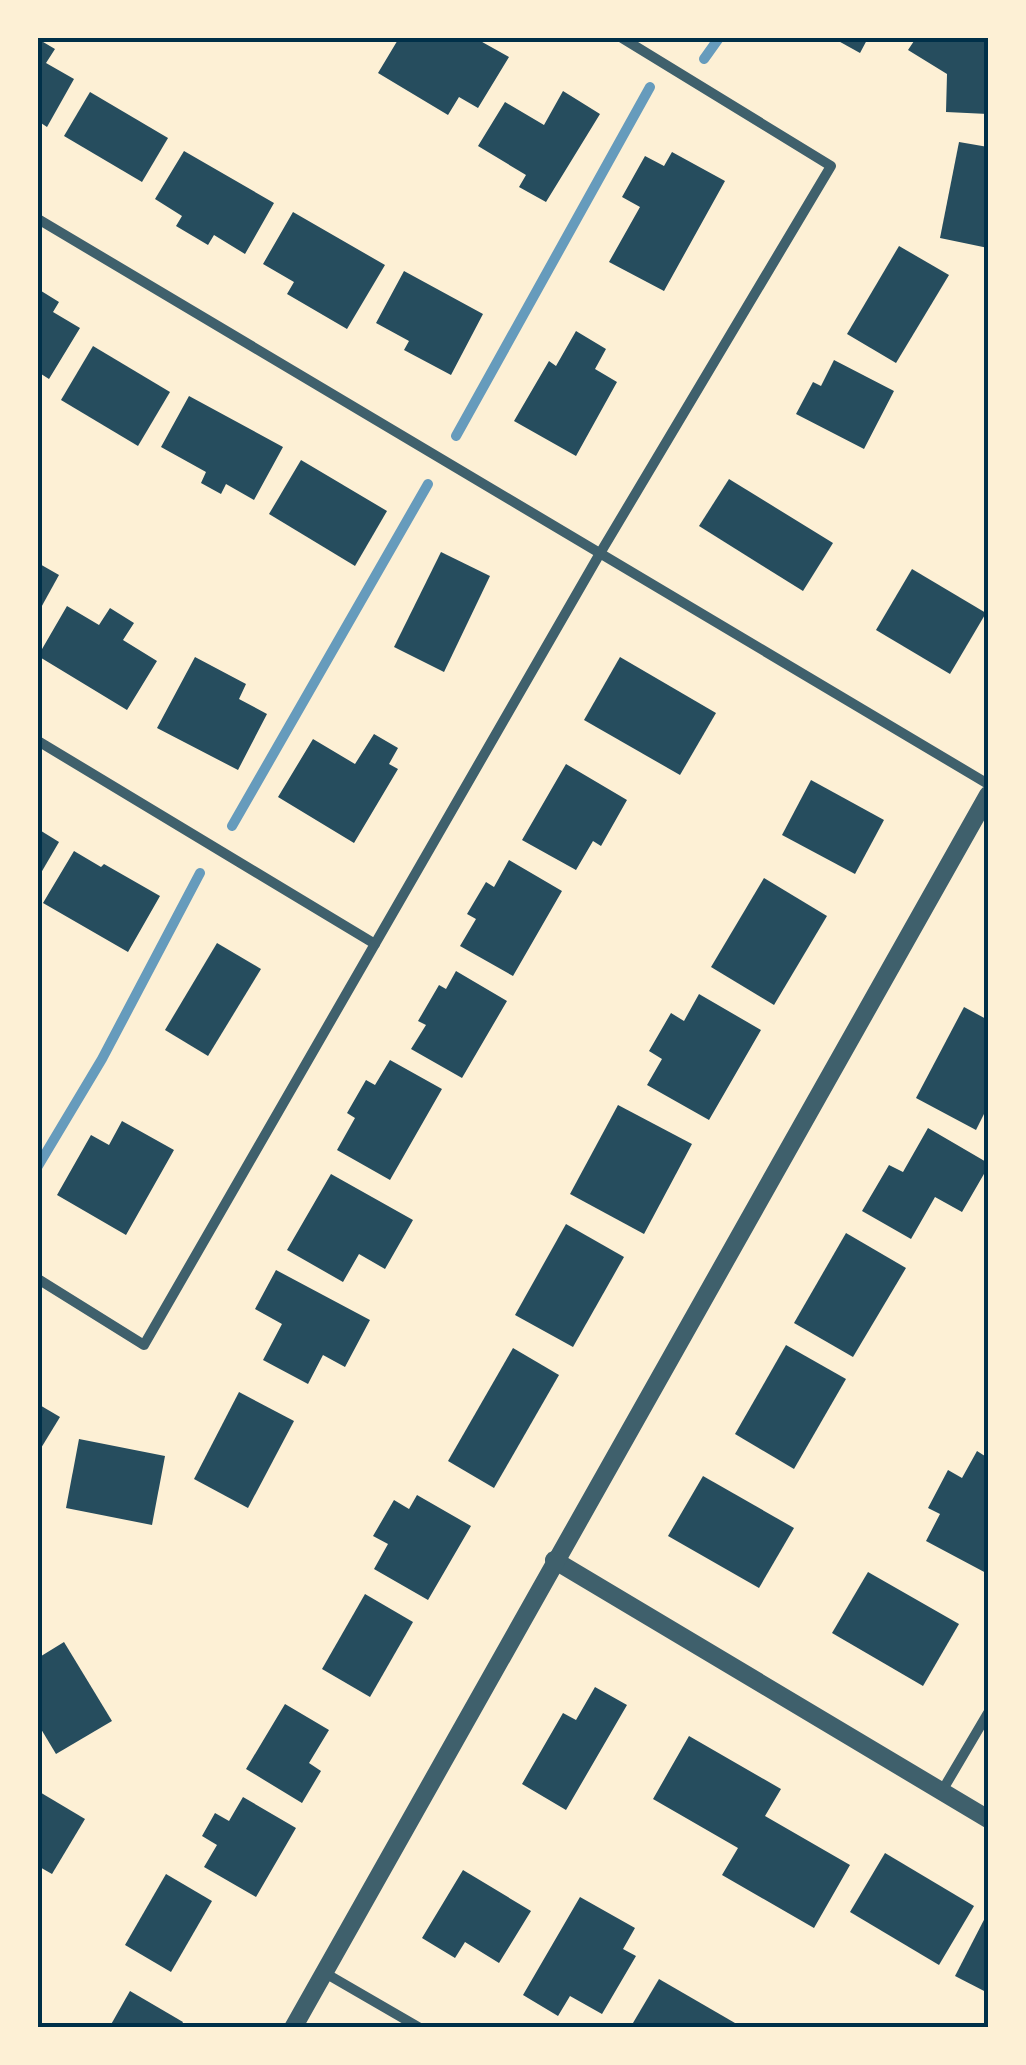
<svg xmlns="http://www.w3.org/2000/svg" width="1026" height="2065" font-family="'Archivo Narrow',sans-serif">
	<rect width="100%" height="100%" fill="#fdf0d5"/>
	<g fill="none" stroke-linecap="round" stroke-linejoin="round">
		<g stroke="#669bbc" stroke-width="10">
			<polyline points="704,59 719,38"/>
			<polyline points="456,436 650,87"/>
			<polyline points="232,826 428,484"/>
			<polyline points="38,1166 102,1059 200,873"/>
		</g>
	</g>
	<g fill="#264d5e">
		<polygon points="399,38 475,38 509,57 478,108 459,97 448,115 378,73"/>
		<polygon points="833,38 868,38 860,53"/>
		<polygon points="916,38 988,38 988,114 946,112 947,74 908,50"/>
		<polygon points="38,39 55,49 46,63 74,79 47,127 38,121"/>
		<polygon points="563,91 600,114 546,202 519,187 526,175 478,146 505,102 544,125"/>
		<polygon points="90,92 168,138 142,182 64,136"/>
		<polygon points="959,142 988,147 988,248 940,238"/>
		<polygon points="184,151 274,203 245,254 214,235 208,245 176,226 182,216 155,199"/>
		<polygon points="672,152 725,181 664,291 609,262 640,207 622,197 645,156 664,166"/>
		<polygon points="293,212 385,265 347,329 287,294 294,282 263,264"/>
		<polygon points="899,246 949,275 896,363 847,334"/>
		<polygon points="404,271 483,314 451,375 404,350 409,341 376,323"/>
		<polygon points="38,289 59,302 53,312 80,328 49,379 38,372"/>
		<polygon points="576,331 606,349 595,369 617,382 576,456 514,421 549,361 556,366"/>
		<polygon points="93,346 170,392 138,446 61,400"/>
		<polygon points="834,360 894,391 864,449 796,414 813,382 821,386"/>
		<polygon points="189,396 283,447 254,500 226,484 221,494 201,483 206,472 161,447"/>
		<polygon points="301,460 387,511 355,566 269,514"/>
		<polygon points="729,479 833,543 803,591 699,526"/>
		<polygon points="441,552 490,576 444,672 394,647"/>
		<polygon points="38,563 59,575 38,613"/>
		<polygon points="912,569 986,613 950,674 876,630"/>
		<polygon points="67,606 99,625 110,608 134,623 123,640 157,661 127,710 38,656"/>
		<polygon points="195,657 246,684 239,699 267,714 238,770 157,728"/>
		<polygon points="620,657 716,713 680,775 584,720"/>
		<polygon points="374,734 398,748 389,764 398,769 354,843 278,797 313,739 355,764"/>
		<polygon points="566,764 627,800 601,846 593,841 576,870 522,840"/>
		<polygon points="811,780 884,820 855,874 782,835"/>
		<polygon points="38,829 59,842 38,878"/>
		<polygon points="74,851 101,867 104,864 160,896 128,952 43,903"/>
		<polygon points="509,860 562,891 513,976 460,946 476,919 467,914 486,882 494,887"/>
		<polygon points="764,878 827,916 774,1005 711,967"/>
		<polygon points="217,943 261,969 208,1056 165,1030"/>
		<polygon points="456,971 507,1001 462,1078 411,1049 426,1025 418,1021 439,985 446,989"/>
		<polygon points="699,994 761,1030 709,1120 647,1085 662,1059 649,1051 671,1013 684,1021"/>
		<polygon points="964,1007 988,1020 988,1106 976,1130 916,1098"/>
		<polygon points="390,1060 442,1089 390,1180 337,1150 355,1118 347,1113 366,1080 375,1085"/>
		<polygon points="618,1105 692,1144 644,1234 570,1194"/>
		<polygon points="122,1121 174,1150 126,1235 57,1195 91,1135 109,1145"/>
		<polygon points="928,1128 988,1163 988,1167 962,1212 935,1197 911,1239 862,1211 889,1165 903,1172"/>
		<polygon points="331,1174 413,1220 385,1269 359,1254 343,1282 287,1250"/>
		<polygon points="566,1224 624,1257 573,1347 515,1315"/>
		<polygon points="846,1233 906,1268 853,1357 794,1323"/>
		<polygon points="276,1270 370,1320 345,1367 323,1355 308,1384 263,1360 282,1324 255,1309"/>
		<polygon points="786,1345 846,1379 794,1469 735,1434"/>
		<polygon points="513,1348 559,1375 494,1488 448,1461"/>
		<polygon points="239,1392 294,1421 248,1508 194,1479"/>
		<polygon points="38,1404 60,1417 38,1453"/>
		<polygon points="79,1439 165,1456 152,1525 66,1508"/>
		<polygon points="977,1451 988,1458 988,1574 926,1541 940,1514 928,1508 948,1470 962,1478"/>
		<polygon points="703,1476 794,1528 759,1588 668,1536"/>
		<polygon points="417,1495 471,1526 428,1600 374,1569 388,1544 373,1536 394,1500 409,1509"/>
		<polygon points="868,1572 959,1624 923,1686 832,1633"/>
		<polygon points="365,1594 413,1622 370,1697 322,1669"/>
		<polygon points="64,1642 112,1721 56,1754 38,1724 38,1658"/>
		<polygon points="595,1687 627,1705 566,1810 522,1784 563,1713 576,1720"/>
		<polygon points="285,1704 329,1730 309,1763 321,1771 302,1803 246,1769"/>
		<polygon points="689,1736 781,1789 765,1816 850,1865 814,1928 722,1875 738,1848 653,1799"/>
		<polygon points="38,1791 85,1819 52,1874 38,1866"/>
		<polygon points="243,1797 296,1828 256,1897 204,1867 217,1845 202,1836 215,1813 229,1821"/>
		<polygon points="885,1853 974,1906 939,1965 850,1912"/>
		<polygon points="463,1870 531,1911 499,1963 465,1942 455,1958 422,1938"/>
		<polygon points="166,1874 212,1901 171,1972 125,1945"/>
		<polygon points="580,1897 635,1928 623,1949 636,1956 602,2014 570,1996 558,2016 523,1995"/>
		<polygon points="988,1912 988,1993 955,1976"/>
		<polygon points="659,1979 735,2023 732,2028 630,2028"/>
		<polygon points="130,1991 183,2022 180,2028 109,2028"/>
	</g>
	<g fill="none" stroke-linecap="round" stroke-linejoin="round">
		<g stroke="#3f606c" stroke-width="10">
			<polyline points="38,219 988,784"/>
			<polyline points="38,741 375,944"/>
			<polyline points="38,1279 144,1345 599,555 831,166 622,38"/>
			<polyline points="942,1791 988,1713"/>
			<polyline points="325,1973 420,2028"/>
		</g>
		<g stroke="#3f606c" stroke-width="18">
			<polyline points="554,1560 988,1819"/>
			<polyline points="293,2028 988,795"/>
		</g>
	</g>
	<rect width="1026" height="2065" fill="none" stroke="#fdf0d5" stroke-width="80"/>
	<rect x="40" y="40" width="946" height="1985" fill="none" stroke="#003049" stroke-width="4"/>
</svg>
